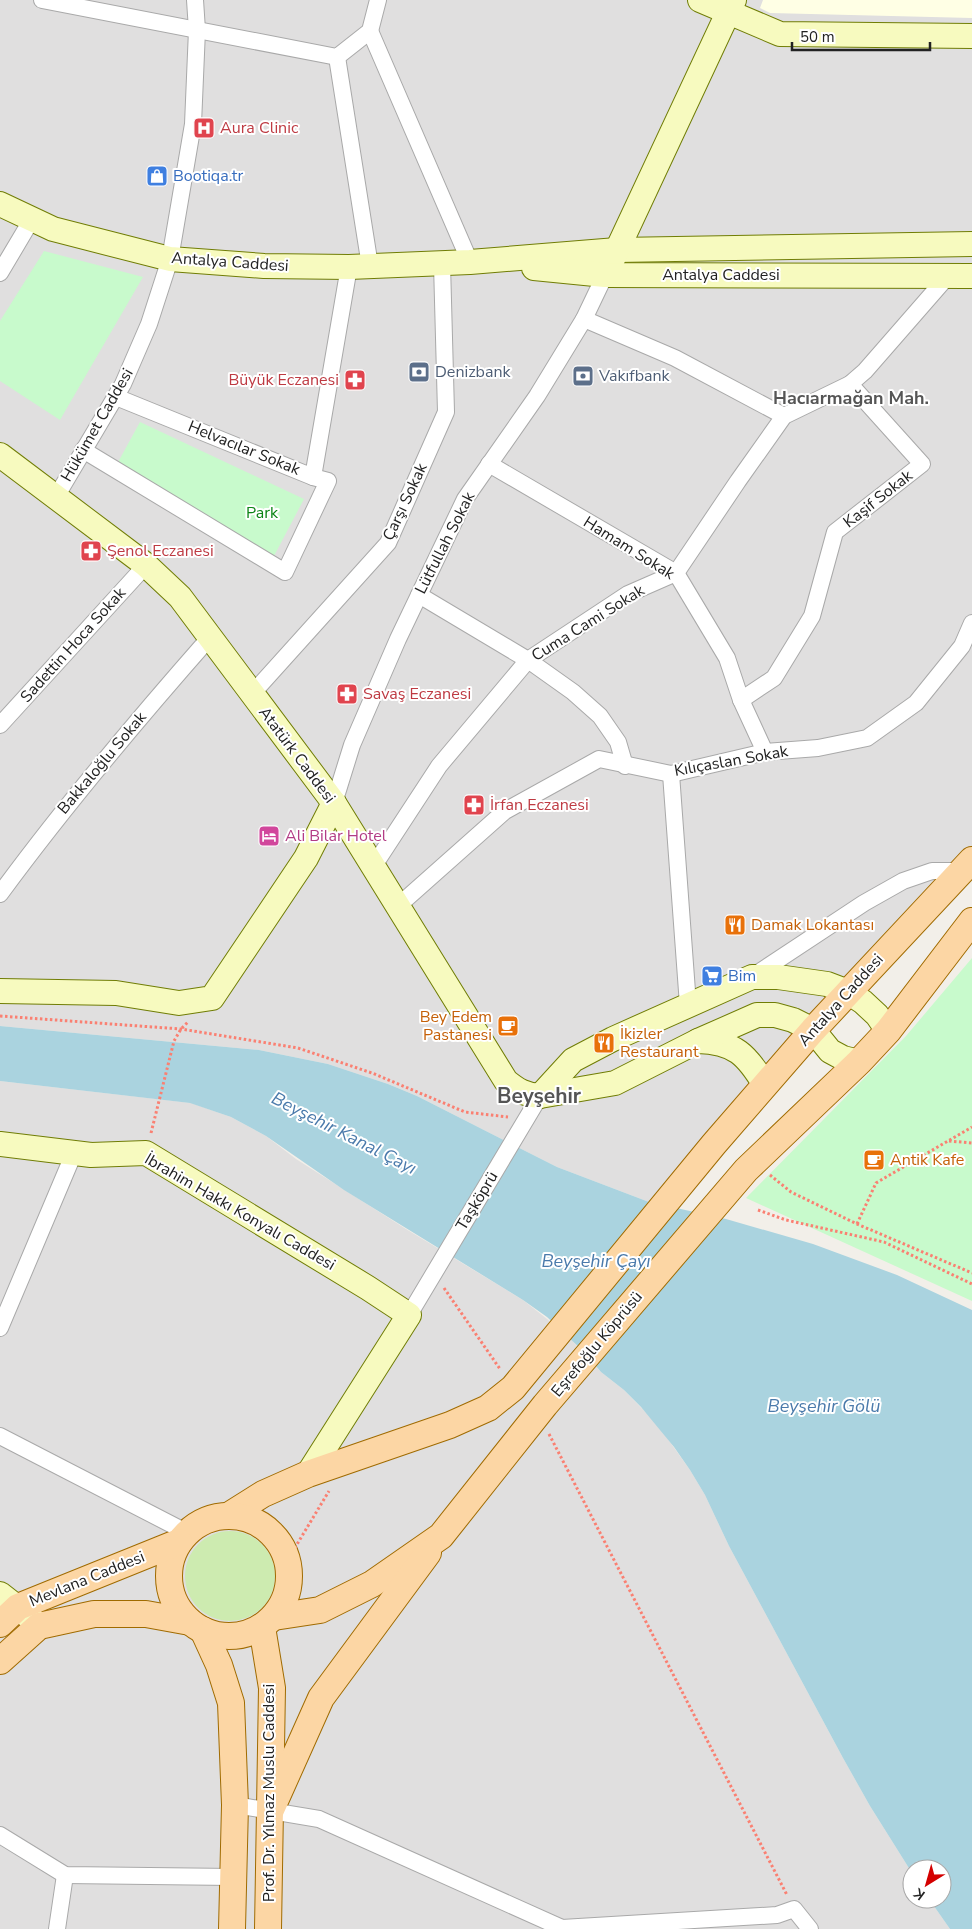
<svg xmlns="http://www.w3.org/2000/svg" width="972" height="1929" font-family="'Nunito Sans',sans-serif">
	<rect width="100%" height="100%" fill="#f2efe9"/>
	<g fill="#e0dfdf">
		<polygon points="0,0 972,0 972,848 722,1116 649,1202 557,1167 417,1096 388,1084 328,1064 259,1050 0,1026"/>
		<polygon points="0,1081 191,1103 231,1117 266,1136 296,1159 406,1229 523,1300 566,1334 601,1372 624,1390 657,1424 690,1470 705,1495 729,1546 843,1758 870,1806 912,1873 912,1899 929,1899 950,1929 0,1929"/>
	</g>
	<polygon fill="#ffffe5" points="763,0 972,0 972,18 770,13 760,8"/>
	<circle fill="#cdebb0" cx="230" cy="1576" r="45"/>
	<g fill="#c8facc">
		<polygon points="44,251 143,277 60,420 0,381 0,321"/>
		<polygon points="140,422 304,499 274,556 117,464"/>
		<polygon points="972,958 972,1301 746,1198 906,1036"/>
	</g>
	<polygon fill="#aad3df" points="0,1026 259,1050 328,1064 388,1084 417,1096 557,1167 649,1202 726,1219 813,1244 897,1275 972,1310 972,1929 950,1929 929,1899 942,1899 942,1869 912,1869 912,1873 870,1806 843,1758 729,1546 705,1495 690,1470 674,1447 641,1407 624,1390 601,1372 584,1352 547,1317 523,1300 344,1190 266,1136 231,1117 190,1103 0,1081"/>
	<g fill="none" stroke-linecap="round" stroke-linejoin="round">
		<g stroke="#a9a9a9" stroke-width="18">
			<g id="street">
				<polyline points="42,0 337,57 370,31 378,0"/>
				<polyline points="370,31 470,262"/>
				<polyline points="337,57 370,266"/>
				<polyline points="0,273 32,219"/>
				<polyline points="584,319 675,358 784,416"/>
				<polyline points="116,397 313,477 349,267"/>
				<polyline points="83,450 285,572 328,481 313,477"/>
				<polyline points="489,464 676,573 727,658 741,700 765,752"/>
				<polyline points="56,497 123,384 149,324 170,259 193,124 197,30 195,0"/>
				<polyline points="419,595 528,660 573,692 600,716 618,742 625,766"/>
				<polyline points="252,694 388,543 446,412 442,264"/>
				<polyline points="741,700 774,678 812,616 835,532 922,464 850,384"/>
				<polyline points="0,725 146,565"/>
				<polyline points="671,774 688,1005"/>
				<polyline points="334,803 352,745 398,639 465,499 537,396 584,319 605,275"/>
				<polyline points="373,867 439,766 528,660 628,594 676,573 738,481 784,416 850,384 865,371 947,277"/>
				<path d="M0 894C66 804 137 720 211 636"/>
				<polyline points="398,906 505,811 599,759 671,774 765,752 818,748 867,738 916,703 962,646 972,623"/>
				<polyline points="752,977 864,903 903,881 932,871 960,871"/>
				<polyline points="409,1315 540,1096"/>
				<polyline points="0,1328 74,1153"/>
				<polyline points="0,1436 188,1533"/>
				<polyline points="235,1805 319,1819 562,1928 777,1915 794,1909 810,1929"/>
				<polyline points="0,1835 65,1875 233,1877"/>
				<polyline points="57,1929 65,1875"/>
			</g>
		</g>
		<g stroke="#707d05" stroke-width="26">
			<g id="secondary">
				<polyline points="700,0 780,34 972,36"/>
				<polyline points="0,204 53,229 170,259 264,266 349,267 470,262 617,250 972,244"/>
				<polyline points="611,263 734,0"/>
				<polyline points="534,268 605,275 972,276"/>
				<path d="M0 455 146 565 180 597 334 803 506 1081C517 1090 525 1095 540 1096L615 1083 698 1041C735 1042 747 1055 765 1085"/>
				<polyline points="0,991 116,993 179,1003 212,998 306,858 334,803"/>
				<polyline points="698,1041 757,1015 775,1015 793,1020 813,1030 830,1051 843,1058 859,1062"/>
				<polyline points="540,1096 573,1060 613,1039 752,977 778,977 827,984 848,992 863,1002 877,1015 888,1031"/>
				<polyline points="0,1144 91,1155 146,1153 368,1288 409,1315 308,1474"/>
				<polyline points="0,1594 32,1619"/>
			</g>
		</g>
		<g stroke="#a06b00" stroke-width="28">
			<g id="primary">
				<polyline points="228,1516 263,1494 308,1474 450,1425 488,1408 513,1388 714,1144 813,1030 972,860"/>
				<circle cx="229" cy="1576" r="60"/>
				<polyline points="274,1617 320,1610 372,1584 441,1536 545,1405 746,1170 859,1062 888,1031 972,921"/>
				<polyline points="0,1624 18,1607 179,1542"/>
				<polyline points="262,1627 272,1688 268,1929"/>
				<polyline points="203,1630 219,1665 231,1703 235,1805 232,1929"/>
				<polyline points="0,1661 39,1626 94,1614 146,1614 190,1622"/>
				<polyline points="270,1812 321,1698 428,1553"/>
			</g>
		</g>
		<g stroke="#fa8072" stroke-width="3" stroke-dasharray="2.5 2.5" stroke-linecap="butt">
			<polyline points="0,1016 181,1029 298,1048 372,1073 465,1112 508,1117"/>
			<polyline points="151,1133 174,1041 181,1029 188,1022"/>
			<polyline points="949,1141 972,1143"/>
			<polyline points="770,1175 791,1192 857,1224 972,1273"/>
			<polyline points="758,1210 786,1220 884,1242 972,1284"/>
			<polyline points="857,1224 876,1183 972,1127"/>
			<polyline points="444,1288 500,1369"/>
			<polyline points="549,1434 787,1895"/>
			<polyline points="287,1561 329,1491"/>
		</g>
		<use href="#street" stroke="#fff" stroke-width="16"/>
		<use href="#secondary" stroke="#f7fabf" stroke-width="24"/>
		<use href="#primary" stroke="#fcd6a4" stroke-width="26"/>
	</g>
	<defs>
		<g id="hospital-square" transform="scale(1.125)"><rect x="-9" y="-9" width="18" height="18" rx="4" fill="#e0444e" stroke="#fff"/><path d="M-5-5h3v3.5h4V-5h3V5h-3V1.5h-4V5h-3Z" fill="#fff"/></g>
		<g id="shop-square" transform="scale(1.125)"><rect x="-9" y="-9" width="18" height="18" rx="4" fill="#3f7fe0" stroke="#fff"/><path d="M-5-2.5h2.3a2.7 3.5 0 0 1 5.4 0H5L5.5 6h-11ZM-1.5-2.5h3a1.5 2.3 0 0 0-3 0Z" fill="#fff"/></g>
		<g id="bank-square" transform="scale(1.125)"><rect x="-9" y="-9" width="18" height="18" rx="4" fill="#5c6f8a" stroke="#fff"/><path d="M-6-4H6V4H-6ZM0-2.3a2.3 2.3 0 1 0 0 4.6a2.3 2.3 0 1 0 0-4.6Z" fill="#fff"/></g>
		<g id="pharmacy-square" transform="scale(1.125)"><rect x="-9" y="-9" width="18" height="18" rx="4" fill="#e0444e" stroke="#fff"/><path d="M-2-6h4v4h4v4h-4v4h-4v-4h-4v-4h4Z" fill="#fff"/></g>
		<g id="hotel-square" transform="scale(1.125)"><rect x="-9" y="-9" width="18" height="18" rx="4" fill="#d1479c" stroke="#fff"/><path d="M-6-4.5h1.5V1H6V5H4.5V3h-9V5H-6ZM-4 0a1.8 1.8 0 1 1 3.6 0ZM.5 0V-2.5h3Q6-2.5 6 0Z" fill="#fff"/></g>
		<g id="restaurant-square" transform="scale(1.125)"><rect x="-9" y="-9" width="18" height="18" rx="4" fill="#e8710a" stroke="#fff"/><path d="M-5-6h1v4h1v-4h1v4h1v-4h1v5L-1.5 .5V6h-2V.5L-5-1ZM5-6V6H3V1.5H1.5Q1.5-4 5-6Z" fill="#fff"/></g>
		<g id="supermarket-square" transform="scale(1.125)"><rect x="-9" y="-9" width="18" height="18" rx="4" fill="#3f7fe0" stroke="#fff"/><path d="M-6-5.5h2.5l.6 2H6L4.5 2H-2.5L-4.4-4H-6ZM-1.5 3.2a1.3 1.3 0 1 0 .1 0ZM3 3.2a1.3 1.3 0 1 0 .1 0Z" fill="#fff"/></g>
		<g id="cafe-square" transform="scale(1.125)"><rect x="-9" y="-9" width="18" height="18" rx="4" fill="#e8710a" stroke="#fff"/><path d="M-5.5-4.5H6V0H3Q3 3.5 0 3.5H-2.5Q-5.5 3.5-5.5 0ZM3-3.2v2h1.7v-2ZM-6 4.5H4V6H-6Z" fill="#fff"/></g>
	</defs>
	<g fill-rule="evenodd">
		<use href="#hospital-square" x="204" y="128"/>
		<use href="#shop-square" x="157" y="176"/>
		<use href="#bank-square" x="419" y="372"/>
		<use href="#bank-square" x="583" y="376"/>
		<use href="#pharmacy-square" x="355" y="380"/>
		<use href="#pharmacy-square" x="91" y="551"/>
		<use href="#pharmacy-square" x="347" y="694"/>
		<use href="#pharmacy-square" x="474" y="805"/>
		<use href="#hotel-square" x="269" y="836"/>
		<use href="#restaurant-square" x="735" y="925"/>
		<use href="#supermarket-square" x="712" y="976"/>
		<use href="#cafe-square" x="508" y="1026"/>
		<use href="#restaurant-square" x="604" y="1043"/>
		<use href="#cafe-square" x="874" y="1160"/>
	</g>
	<g text-anchor="middle" dominant-baseline="central" stroke-width="4" stroke-linejoin="round" paint-order="stroke">
		<g font-size="16" fill="#be3a42" stroke="#fff" text-anchor="start">
			<text x="220" y="128">Aura Clinic</text>
			<text x="339" y="380" text-anchor="end">Büyük Eczanesi</text>
			<text x="107" y="551">Şenol Eczanesi</text>
			<text x="363" y="694">Savaş Eczanesi</text>
			<text x="490" y="805">İrfan Eczanesi</text>
		</g>
		<g font-size="16" fill="#366cbe" stroke="#fff" text-anchor="start">
			<text x="173" y="176">Bootiqa.tr</text>
			<text x="728" y="976">Bim</text>
		</g>
		<g font-size="16" fill="#222" stroke="#fff">
			<text transform="translate(230 262) rotate(4)">Antalya Caddesi</text>
			<text x="721" y="275">Antalya Caddesi</text>
			<text transform="translate(97 425) rotate(-60)">Hükümet Caddesi</text>
			<text transform="translate(244 448) rotate(22)">Helvacılar Sokak</text>
			<text transform="translate(878 499) rotate(-38)">Kaşif Sokak</text>
			<text transform="translate(405 502) rotate(-65)">Çarşı Sokak</text>
			<text transform="translate(445 543) rotate(-63)">Lütfullah Sokak</text>
			<text transform="translate(629 548) rotate(32)">Hamam Sokak</text>
			<text transform="translate(588 623) rotate(-32)">Cuma Cami Sokak</text>
			<text transform="translate(73 645) rotate(-48)">Sadettin Hoca Sokak</text>
			<text transform="translate(297 755) rotate(53)">Atatürk Caddesi</text>
			<text transform="translate(731 761) rotate(-10)">Kılıçaslan Sokak</text>
			<text transform="translate(102 763) rotate(-50)">Bakkaloğlu Sokak</text>
			<text transform="translate(841 1000) rotate(-48)">Antalya Caddesi</text>
			<text transform="translate(477 1201) rotate(-59)">Taşköprü</text>
			<text transform="translate(240 1212) rotate(30)">İbrahim Hakkı Konyalı Caddesi</text>
			<text transform="translate(597 1344) rotate(-50)">Eşrefoğlu Köprüsü</text>
			<text transform="translate(87 1579) rotate(-22)">Mevlana Caddesi</text>
			<text transform="translate(269 1793) rotate(-90)">Prof. Dr. Yılmaz Muslu Caddesi</text>
		</g>
		<g font-size="16" fill="#4e5e75" stroke="#fff" text-anchor="start">
			<text x="435" y="372">Denizbank</text>
			<text x="599" y="376">Vakıfbank</text>
		</g>
		<g font-size="16" fill="#0c8416" stroke="#fff">
			<text x="262" y="513">Park</text>
		</g>
		<g font-size="16" fill="#b23c85" stroke="#fff" text-anchor="start">
			<text x="285" y="836">Ali Bilar Hotel</text>
		</g>
		<g font-size="16" fill="#c56008" stroke="#fff" text-anchor="start">
			<text x="751" y="925">Damak Lokantası</text>
			<text x="492" y="1017" text-anchor="end">Bey Edem<tspan x="492" dy="18">Pastanesi</tspan></text>
			<text x="620" y="1034">İkizler<tspan x="620" dy="18">Restaurant</tspan></text>
			<text x="890" y="1160">Antik Kafe</text>
		</g>
		<g font-size="18" font-weight="bold" fill="#555" stroke="#fff">
			<text x="851" y="398">Hacıarmağan Mah.</text>
		</g>
		<g font-size="18" font-style="italic" fill="#4a7aab" stroke="#fff">
			<text transform="translate(344 1133) rotate(27)">Beyşehir Kanal Çayı</text>
			<text x="596" y="1261">Beyşehir Çayı</text>
			<text x="824" y="1406">Beyşehir Gölü</text>
		</g>
		<g font-size="21" font-weight="bold" fill="#555" stroke="#fff">
			<text x="539" y="1096">Beyşehir</text>
		</g>
	</g>
	<g transform="translate(927 1884) rotate(217)"><circle r="24" fill="#ffffff" stroke="#a7a7a7"/>
	<path d="M0-4L9 19L0 12L-9 19Z" fill="#d40000"/>
	<text y="-8" font-size="14" font-weight="bold" text-anchor="middle" fill="#222222">K</text>
	</g>
	<path d="M792 42v8h138v-8" fill="none" stroke="#222222" stroke-width="2.5"/>
	<text x="800" y="42" font-size="15" fill="#222222" stroke="#ffffff" stroke-width="4" paint-order="stroke">50 m</text>
</svg>
